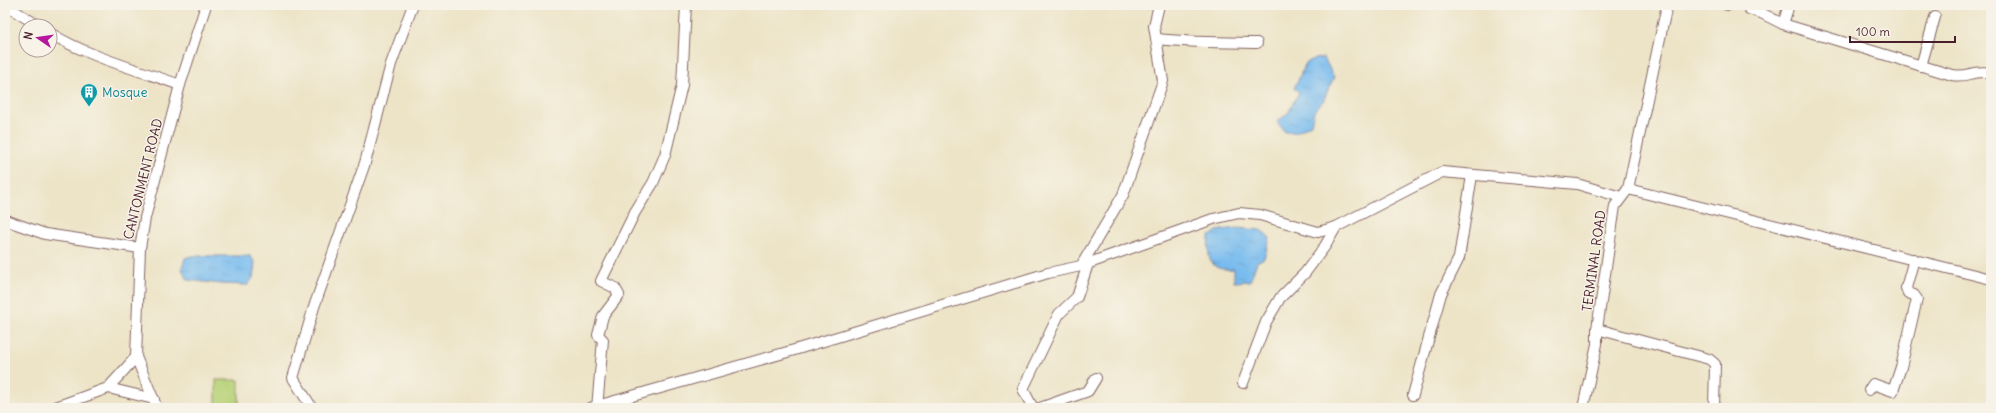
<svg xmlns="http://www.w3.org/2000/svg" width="1996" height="413" font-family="Delius,sans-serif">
	<defs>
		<pattern id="water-ripples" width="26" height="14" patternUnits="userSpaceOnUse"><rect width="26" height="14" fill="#78bcef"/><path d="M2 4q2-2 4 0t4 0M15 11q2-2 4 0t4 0" fill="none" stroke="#69a1cd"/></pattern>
	</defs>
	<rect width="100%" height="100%" fill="#f7f3e8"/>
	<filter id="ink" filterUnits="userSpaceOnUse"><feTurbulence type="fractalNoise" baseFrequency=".025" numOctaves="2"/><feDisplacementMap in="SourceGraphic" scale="8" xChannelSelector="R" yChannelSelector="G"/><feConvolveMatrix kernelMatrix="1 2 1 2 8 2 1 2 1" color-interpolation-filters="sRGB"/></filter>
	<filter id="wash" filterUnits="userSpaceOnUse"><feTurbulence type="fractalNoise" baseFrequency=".012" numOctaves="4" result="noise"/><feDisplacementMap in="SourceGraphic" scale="16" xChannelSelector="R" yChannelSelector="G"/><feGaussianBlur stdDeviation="0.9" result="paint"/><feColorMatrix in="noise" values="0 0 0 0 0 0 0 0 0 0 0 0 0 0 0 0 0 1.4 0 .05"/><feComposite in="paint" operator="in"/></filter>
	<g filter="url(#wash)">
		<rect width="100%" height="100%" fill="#ede4c7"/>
		<rect fill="#b7d277" stroke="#807851" x="216" y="380" width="23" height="28"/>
		<g fill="url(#water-ripples)" stroke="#616e8d">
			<polygon points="1324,58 1334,77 1323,101 1314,111 1311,124 1296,132 1285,132 1277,122 1288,113 1299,92 1294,88 1306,63 1314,59"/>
			<path d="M1235 228 1261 230 1270 238 1264 258 1257 262 1250 281 1234 282V269C1209 271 1207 259 1209 237L1217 231Z"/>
			<polygon points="191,256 250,256 255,262 253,278 248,285 221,284 188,280 182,269 185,258"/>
		</g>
	</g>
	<g filter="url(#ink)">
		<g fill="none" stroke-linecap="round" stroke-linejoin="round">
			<g stroke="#836462" stroke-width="12">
				<g id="minor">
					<polyline points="5,5 39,26"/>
					<polyline points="1727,5 1729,5"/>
					<path d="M1748 5 1749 9 1761 13 1783 24 1952 75C1968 78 1974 69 1991 73"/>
					<polyline points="1783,24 1789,5"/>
					<path d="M50 33C86 56 139 70 180 85"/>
					<path d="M1158 39C1191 43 1224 42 1257 43"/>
					<polyline points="1921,66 1935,17"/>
					<polyline points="1628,189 1991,279"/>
					<polyline points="5,220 45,234 140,248"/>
					<polyline points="1081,266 1123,195 1163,81 1154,26 1159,5"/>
					<polyline points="1597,329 1709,359 1715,364 1714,408"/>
					<polyline points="1243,383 1266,322 1280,298 1305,273 1325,246 1336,227"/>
					<polyline points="108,388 154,399"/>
					<polyline points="1869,390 1873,384 1893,391 1901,367 1917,299 1914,295 1908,293 1906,288 1914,259"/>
					<polyline points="1413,395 1441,294 1459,258 1472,175"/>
					<polyline points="53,408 108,388 136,357"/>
					<polyline points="157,408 136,357 140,248 145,218 180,85 206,5"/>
					<polyline points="312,408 293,378 314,307 365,163 391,64 413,5"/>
					<polyline points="590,408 791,351 1048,273 1081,266 1213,219 1239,213 1260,215 1318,232 1336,227 1442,172 1577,184 1621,197"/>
					<polyline points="597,408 603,340 598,335 603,316 619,295 615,288 601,281 635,212 653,183 665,155 682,85 686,5"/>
					<polyline points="1033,408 1023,389 1059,314 1077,297 1088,264"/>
					<polyline points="1040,408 1088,391 1096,378"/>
					<polyline points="1583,408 1597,344 1597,329 1615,206 1628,189 1667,5"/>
				</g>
			</g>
			<use href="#minor" stroke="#fff" stroke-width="10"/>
		</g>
	</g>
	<defs>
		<g id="building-pin" transform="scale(0.9)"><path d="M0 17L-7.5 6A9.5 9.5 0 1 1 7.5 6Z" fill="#0f9aa8" stroke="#f7f3e8"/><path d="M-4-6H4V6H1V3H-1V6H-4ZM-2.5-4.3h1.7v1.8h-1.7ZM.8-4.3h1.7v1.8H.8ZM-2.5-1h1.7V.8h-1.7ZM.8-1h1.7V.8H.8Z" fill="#fff"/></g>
	</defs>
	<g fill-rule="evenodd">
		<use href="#building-pin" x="89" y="92"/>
	</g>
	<g text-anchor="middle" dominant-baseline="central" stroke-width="3" stroke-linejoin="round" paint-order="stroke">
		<g font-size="13" fill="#0d838f" stroke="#f7f3e8" text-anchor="start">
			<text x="102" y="92">Mosque</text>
		</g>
		<g font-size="13" fill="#4a1f2b" stroke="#f7f3e8">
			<text transform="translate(143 179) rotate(-76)">CANTONMENT ROAD</text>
			<text transform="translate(1594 261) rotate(-82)">TERMINAL ROAD</text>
		</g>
	</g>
	<rect width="1996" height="413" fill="none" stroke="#f7f3e8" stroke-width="20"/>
	<g transform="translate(38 38) rotate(283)"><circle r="19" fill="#f7f3e8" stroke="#b29e9c"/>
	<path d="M0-3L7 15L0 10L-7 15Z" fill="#b5179e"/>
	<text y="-6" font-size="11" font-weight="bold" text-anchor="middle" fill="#4a1f2b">N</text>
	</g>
	<path d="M1850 36v6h105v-6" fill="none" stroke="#4a1f2b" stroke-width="2"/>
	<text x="1856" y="36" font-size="12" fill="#4a1f2b" stroke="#f7f3e8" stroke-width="3" paint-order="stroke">100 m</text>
</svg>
